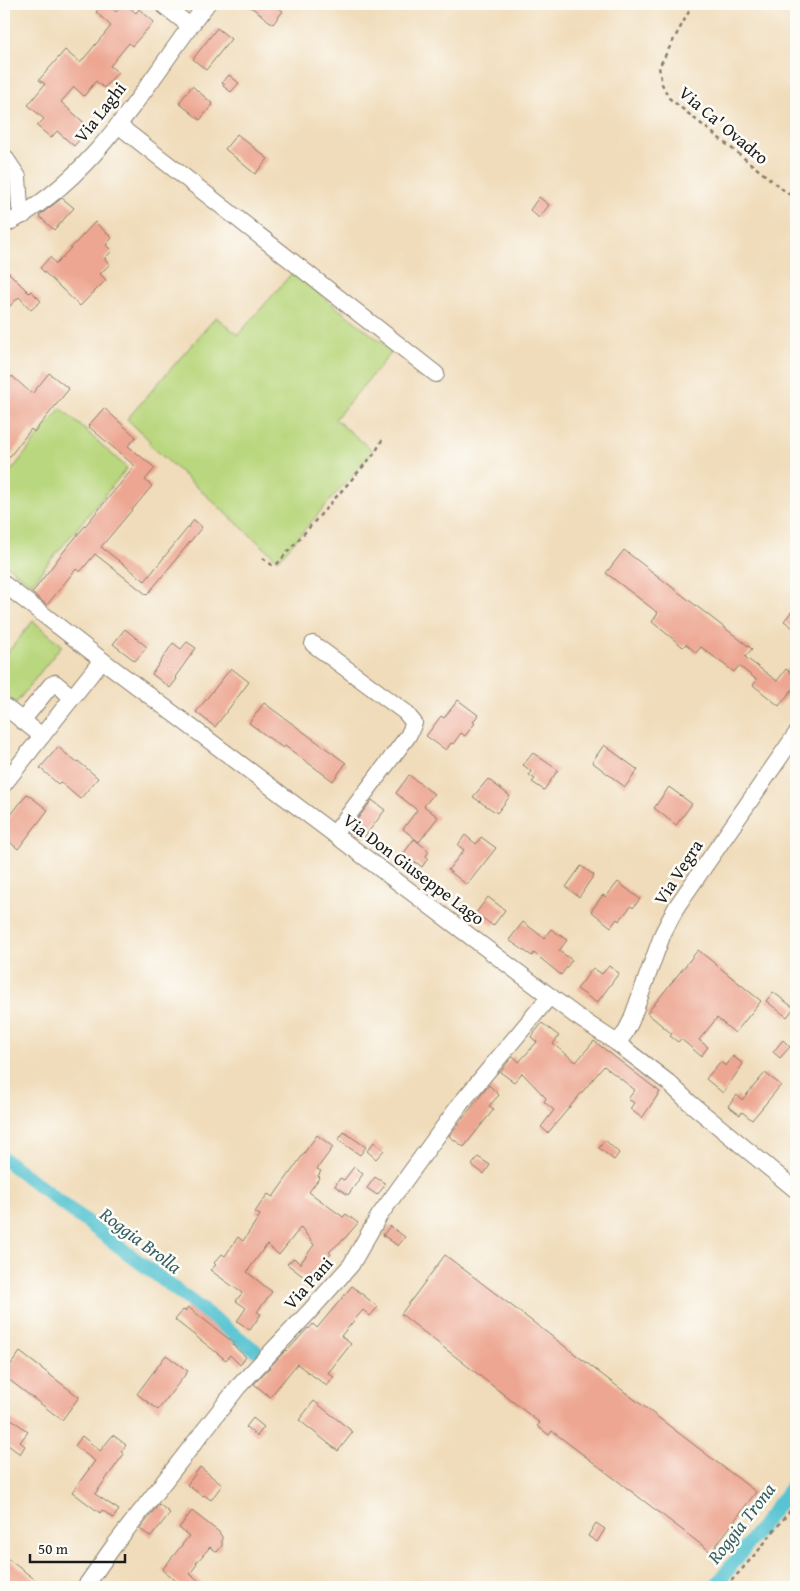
<svg xmlns="http://www.w3.org/2000/svg" width="800" height="1591" font-family="'Gentium Book Plus',serif">
	<rect width="100%" height="100%" fill="#fdfcf7"/>
	<filter id="ink" filterUnits="userSpaceOnUse"><feTurbulence type="fractalNoise" baseFrequency=".02" numOctaves="2"/><feDisplacementMap in="SourceGraphic" scale="10" xChannelSelector="R" yChannelSelector="G"/><feConvolveMatrix kernelMatrix="1 2 1 2 8 2 1 2 1" color-interpolation-filters="sRGB"/></filter>
	<filter id="wash" filterUnits="userSpaceOnUse"><feTurbulence type="fractalNoise" baseFrequency=".0096" numOctaves="4" result="noise"/><feDisplacementMap in="SourceGraphic" scale="20" xChannelSelector="R" yChannelSelector="G"/><feGaussianBlur stdDeviation="1.12" result="paint"/><feColorMatrix in="noise" values="0 0 0 0 0 0 0 0 0 0 0 0 0 0 0 0 0 1.4 0 .05"/><feComposite in="paint" operator="in"/></filter>
	<g filter="url(#wash)">
		<rect width="100%" height="100%" fill="#f0dcba"/>
		<g fill="#b9d77e" stroke="#6a7a4d">
			<polygon points="292,273 393,351 335,419 373,451 278,560 148,443 150,441 127,419 216,317 238,335"/>
			<polygon points="61,408 127,468 31,584 4,563 4,480"/>
			<polygon points="33,621 62,645 16,703 4,694 4,657"/>
		</g>
		<g fill="none" stroke-linecap="round" stroke-linejoin="round">
			<g stroke="#58c4d2" stroke-width="14">
				<polyline points="4,1159 255,1350"/>
				<polyline points="715,1587 796,1481"/>
			</g>
		</g>
		<g id="blocks">
			<g fill="#eda691">
				<polygon points="103,4 106,4 116,12 124,4 125,4 136,13 139,9 154,22 132,46 129,43 110,66 118,72 104,88 96,81 84,96 74,87 61,102 90,128 74,146 57,131 51,138 37,126 44,119 28,105 45,84 39,80 65,50 80,63 111,26 96,12"/>
				<polygon points="247,4 273,4 283,11 273,24"/>
				<polygon points="217,28 231,39 206,70 193,59"/>
				<polygon points="229,75 239,83 231,92 223,86 225,84 222,83"/>
				<polygon points="192,86 213,104 200,120 179,103"/>
				<polygon points="237,134 268,159 255,174 225,149"/>
				<polygon points="539,197 549,205 539,218 530,210"/>
				<polygon points="62,198 74,208 54,230 39,216"/>
				<polygon points="95,222 112,238 106,245 112,251 105,258 105,260 110,264 100,274 106,280 80,306 40,268 50,257 56,264"/>
				<polygon points="4,268 29,293 31,291 41,301 31,310 19,297 4,312"/>
				<polygon points="49,373 69,389 34,432 31,429 4,464 4,386 12,376 32,394"/>
				<polygon points="104,408 136,437 128,446 155,468 145,480 152,486 101,547 145,581 194,520 202,527 147,595 95,554 80,572 76,569 47,605 32,593 60,556 135,466 88,426"/>
				<polygon points="624,550 752,649 745,657 777,681 786,669 796,677 796,685 779,706 753,685 757,680 739,666 734,672 701,647 696,653 686,644 683,647 652,622 658,613 606,573"/>
				<polygon points="796,606 796,630 784,621"/>
				<polygon points="125,629 147,647 135,661 113,644"/>
				<polygon points="187,642 196,648 175,677 177,679 170,688 152,674 173,643 181,649"/>
				<polygon points="231,668 249,682 215,727 196,712"/>
				<polygon points="458,700 478,715 473,722 475,723 465,736 461,733 453,744 451,743 446,750 426,736 441,716 444,718"/>
				<polygon points="264,703 346,763 333,781 285,746 283,748 249,723"/>
				<polygon points="604,745 638,770 625,787 592,762"/>
				<polygon points="58,747 76,762 78,761 98,778 80,799 60,782 58,784 40,768"/>
				<polygon points="533,753 558,770 544,790 532,782 535,779 529,775 531,771 523,765"/>
				<polygon points="409,775 434,794 424,806 438,817 419,842 403,829 417,810 396,793"/>
				<polygon points="488,779 510,796 497,813 473,797"/>
				<polygon points="669,787 692,804 676,825 654,808"/>
				<polygon points="27,794 48,810 18,849 4,837 4,824"/>
				<polygon points="372,800 385,810 363,839 350,829"/>
				<polygon points="465,835 476,844 481,837 496,848 467,885 448,870 464,850 458,845"/>
				<polygon points="414,839 429,851 426,856 428,858 422,867 416,862 413,866 401,857"/>
				<polygon points="581,866 594,875 579,897 566,887"/>
				<polygon points="618,882 640,899 633,908 631,906 619,921 617,919 611,927 591,911 603,895 606,897"/>
				<polygon points="488,897 505,910 493,926 476,913"/>
				<polygon points="523,922 544,938 551,929 567,940 559,951 572,960 561,975 534,953 532,956 509,940"/>
				<polygon points="698,950 761,1001 735,1033 717,1018 699,1040 708,1047 701,1056 681,1039 678,1042 670,1036 672,1034 647,1013"/>
				<polygon points="609,966 619,973 597,1003 577,989 593,968 602,974"/>
				<polygon points="773,992 794,1008 787,1017 766,1001"/>
				<polygon points="542,1023 559,1036 553,1044 576,1062 594,1041 660,1092 642,1118 630,1109 634,1103 628,1099 635,1090 604,1066 548,1133 541,1127 554,1110 544,1102 546,1098 522,1073 514,1082 500,1072 513,1056 519,1062 537,1042 531,1037"/>
				<polygon points="783,1040 790,1047 780,1058 773,1052"/>
				<polygon points="733,1056 743,1064 723,1093 706,1079 720,1062 726,1066"/>
				<polygon points="765,1073 781,1085 752,1120 742,1112 740,1115 728,1106 737,1095 742,1100"/>
				<polygon points="489,1085 499,1095 489,1106 494,1109 464,1147 449,1136"/>
				<polygon points="344,1132 366,1147 360,1155 338,1140"/>
				<polygon points="317,1135 333,1147 317,1169 321,1171 318,1176 320,1177 309,1192 343,1217 346,1214 358,1223 346,1237 329,1252 331,1254 321,1264 325,1268 313,1284 287,1264 294,1258 300,1264 314,1245 301,1227 279,1255 267,1244 247,1272 272,1292 257,1312 261,1314 250,1330 237,1321 246,1308 236,1301 242,1293 210,1270 216,1265 214,1263 222,1254 225,1256 238,1237 243,1241 260,1215 255,1212 264,1199 268,1194 273,1197"/>
				<polygon points="605,1140 619,1153 614,1160 599,1148"/>
				<polygon points="374,1142 384,1150 376,1159 367,1151"/>
				<polygon points="478,1157 490,1165 484,1174 472,1165"/>
				<polygon points="354,1167 363,1174 348,1195 335,1186 340,1178 344,1180"/>
				<polygon points="375,1177 386,1184 377,1195 367,1188"/>
				<polygon points="390,1226 405,1237 398,1246 383,1235"/>
				<polygon points="445,1255 756,1492 711,1552 552,1431 549,1435 537,1426 540,1423 401,1314"/>
				<polygon points="352,1286 378,1307 370,1316 363,1310 341,1336 351,1344 328,1373 334,1377 327,1386 297,1364 270,1397 254,1384 286,1350 287,1351 308,1328 309,1329 313,1324 317,1328"/>
				<polygon points="188,1307 234,1343 233,1345 246,1357 240,1365 230,1355 226,1360 175,1320 183,1310 185,1311"/>
				<polygon points="20,1352 79,1397 62,1420 4,1376 4,1374"/>
				<polygon points="166,1355 188,1371 158,1410 137,1394"/>
				<polygon points="314,1401 353,1432 338,1451 299,1420"/>
				<polygon points="4,1413 28,1432 20,1442 25,1446 20,1454 4,1442"/>
				<polygon points="253,1418 264,1427 257,1436 246,1427"/>
				<polygon points="113,1435 126,1445 121,1452 124,1454 95,1494 119,1510 113,1518 102,1510 100,1513 72,1492 95,1461 75,1446 82,1436 100,1451"/>
				<polygon points="200,1467 222,1485 211,1500 204,1495 203,1496 187,1485"/>
				<polygon points="159,1504 170,1513 151,1537 140,1529"/>
				<polygon points="192,1511 219,1532 222,1537 222,1546 217,1552 210,1547 196,1563 197,1564 190,1574 207,1587 184,1587 162,1570 189,1536 179,1528"/>
				<polygon points="596,1523 605,1529 597,1542 588,1536"/>
				<polygon points="4,1556 45,1587 4,1587"/>
			</g>
		</g>
	</g>
	<g filter="url(#ink)">
		<use href="#blocks" fill-opacity="0" stroke="#867c6b" stroke-width="1"/>
		<g fill="none" stroke-linecap="round" stroke-linejoin="round">
			<g stroke="#867c6b" stroke-width="18">
				<g id="minor">
					<polyline points="162,4 190,26"/>
					<polyline points="118,125 436,374"/>
					<polyline points="4,156 18,177 20,207 24,215"/>
					<path d="M4 225C96 179 146 82 207 4"/>
					<polyline points="4,584 102,660 575,1015 617,1043 669,1083 690,1103 796,1190"/>
					<polyline points="313,644 405,712 414,723 408,736 334,834"/>
					<polyline points="4,706 42,736"/>
					<polyline points="22,721 51,685 55,683 72,697"/>
					<polyline points="4,784 102,660"/>
					<polyline points="617,1043 625,1033 631,1021 663,933 677,906 796,734"/>
					<polyline points="85,1587 113,1547 238,1387 309,1312 351,1265 379,1216 461,1103 550,996"/>
				</g>
			</g>
			<g stroke="#867c6b" stroke-width="2.5" stroke-dasharray="4 4" stroke-linecap="butt">
				<polyline points="693,4 659,67 662,84 669,98 796,200"/>
				<polyline points="263,558 272,565 277,564 375,453 382,440"/>
				<polyline points="726,1587 758,1551 796,1503"/>
			</g>
			<use href="#minor" stroke="#fff" stroke-width="16"/>
		</g>
	</g>
	<g text-anchor="middle" dominant-baseline="central" stroke-width="5" stroke-linejoin="round" paint-order="stroke">
		<g font-size="18" fill="#1c1c1c" stroke="#fdfcf7">
			<text transform="translate(100 112) rotate(-52)">Via Laghi</text>
			<text transform="translate(724 125) rotate(40)">Via Ca' Ovadro</text>
			<text transform="translate(414 869) rotate(37)">Via Don Giuseppe Lago</text>
			<text transform="translate(678 872) rotate(-57)">Via Vegra</text>
			<text transform="translate(308 1283) rotate(-48)">Via Pani</text>
		</g>
		<g font-size="19" font-style="italic" fill="#345f65" stroke="#fdfcf7">
			<text transform="translate(141 1240) rotate(37)">Roggia Brolla</text>
			<text transform="translate(741 1523) rotate(-52)">Roggia Trona</text>
		</g>
	</g>
	<rect width="800" height="1591" fill="none" stroke="#fdfcf7" stroke-width="20"/>
	<path d="M30 1554v8h95v-8" fill="none" stroke="#1c1c1c" stroke-width="2.5"/>
	<text x="38" y="1554" font-size="15" fill="#1c1c1c" stroke="#fdfcf7" stroke-width="4" paint-order="stroke">50 m</text>
</svg>
